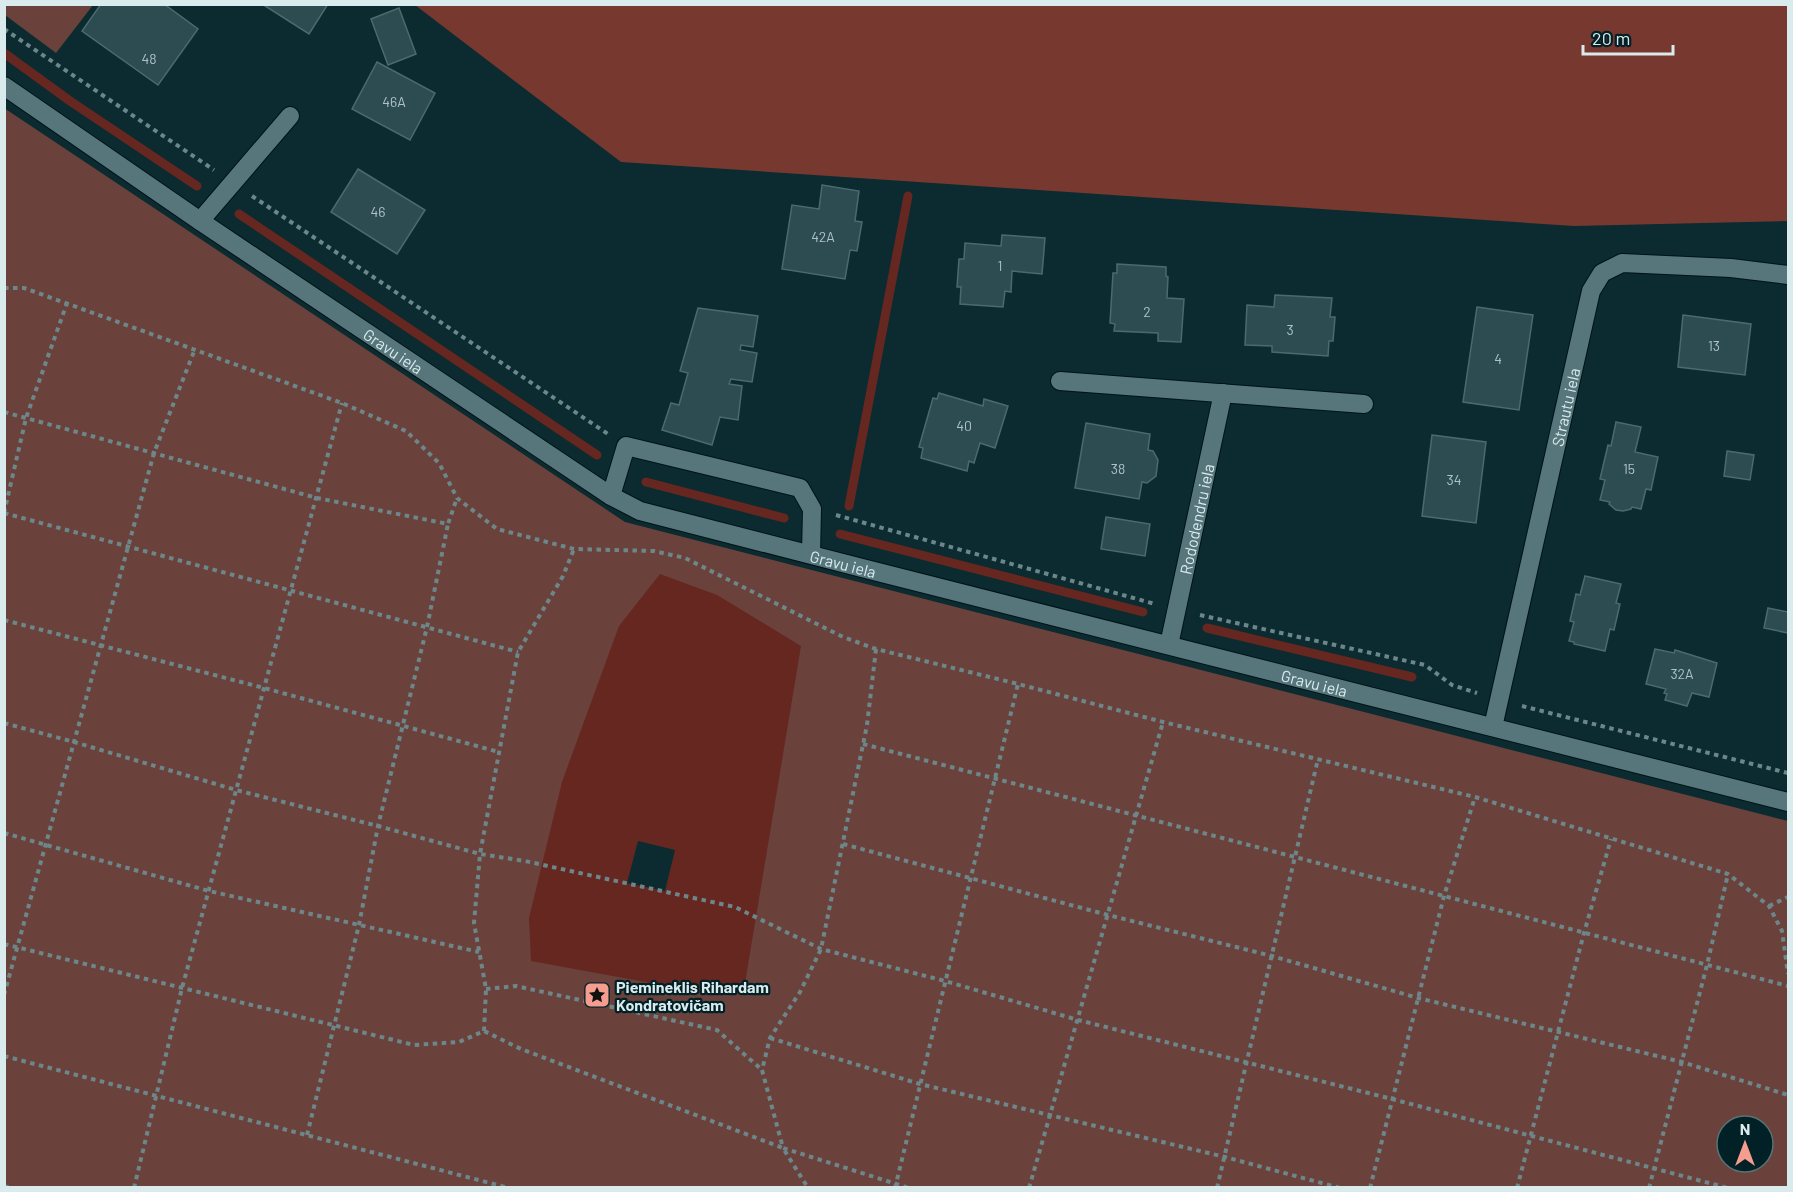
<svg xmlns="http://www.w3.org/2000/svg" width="1793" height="1192" font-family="Barlow,sans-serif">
	<rect width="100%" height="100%" fill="#0b2b30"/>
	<g fill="#6a423b" fill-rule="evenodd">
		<polygon points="5,4 93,4 93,5 56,53 5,15"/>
		<path d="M4 108 625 522 1788 821V1187H5ZM1727 1126H1763V1162H1727Z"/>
	</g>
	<polygon fill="#77382f" points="415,5 1788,5 1788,221 1574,226 621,162"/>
	<polygon fill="#65271f" points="660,574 717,595 801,646 745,983 678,988 531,961 529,918 562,782 619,626"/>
	<polygon fill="#0b2b30" points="638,841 675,850 665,891 627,883"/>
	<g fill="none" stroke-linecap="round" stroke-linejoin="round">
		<g stroke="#65271f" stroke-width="9">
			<polyline points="4,53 70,101 197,186"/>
			<polyline points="239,214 597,455"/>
			<polyline points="646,482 784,518"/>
			<polyline points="849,506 908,196"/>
			<polyline points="840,534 1143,612"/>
			<polyline points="1207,628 1412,677"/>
		</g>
	</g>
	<g fill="#2d4c51" stroke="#4b6a6f" stroke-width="1.5">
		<polygon points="101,4 164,4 198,29 158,85 82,31"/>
		<polygon points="262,4 328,4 309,34"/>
		<polygon points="399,8 416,54 388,65 371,19"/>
		<polygon points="377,62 435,93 410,140 352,109"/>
		<polygon points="358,169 425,210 397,254 331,212"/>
		<polygon points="822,185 859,191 855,221 862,222 857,251 850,250 845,279 782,269 792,205 819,209"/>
		<polygon points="1002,235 1045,238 1042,274 1012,271 1011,292 1005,291 1003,307 960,304 961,287 957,287 959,259 964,259 965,243 1001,246"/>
		<polygon points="1117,264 1166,267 1166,276 1168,277 1167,298 1184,299 1181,342 1158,341 1158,333 1114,331 1115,324 1110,323 1113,273 1117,273"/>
		<polygon points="1275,295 1332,298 1330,317 1335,317 1333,341 1329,341 1328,356 1272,352 1272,346 1245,345 1247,305 1274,307"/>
		<polygon points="1477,307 1533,315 1519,410 1463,402"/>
		<polygon points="698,308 758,316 753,347 741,345 740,350 757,353 752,382 731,379 729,384 742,386 738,420 720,417 712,445 662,430 671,403 679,405 688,373 680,371"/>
		<polygon points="1683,315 1751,324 1745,375 1678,367"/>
		<polygon points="939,393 983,406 984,399 1008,406 995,448 980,443 974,463 969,461 967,471 921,458 923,448 919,447 933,398 937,399"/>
		<polygon points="1616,422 1641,427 1635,452 1658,457 1651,490 1646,489 1641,509 1632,507 1631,509 1623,511 1616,510 1609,504 1610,502 1600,500 1605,480 1600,479 1608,445 1611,446"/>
		<polygon points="1086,423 1150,434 1148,450 1153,451 1158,460 1156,476 1147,483 1142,482 1139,499 1075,488"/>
		<polygon points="1432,435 1486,442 1476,523 1422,516"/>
		<polygon points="1727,451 1754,455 1750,480 1724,476"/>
		<polygon points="1106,517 1150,524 1145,556 1101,549"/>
		<polygon points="1585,576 1621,584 1616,603 1620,604 1614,630 1610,629 1605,651 1574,644 1574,642 1569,641 1574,622 1570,621 1576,594 1580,595"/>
		<polygon points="1768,608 1788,612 1788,633 1764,628"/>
		<polygon points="1655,649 1674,653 1675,650 1717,663 1709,697 1692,693 1687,706 1665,700 1667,694 1664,693 1666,689 1646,684"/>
	</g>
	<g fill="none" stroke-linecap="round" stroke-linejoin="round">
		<g stroke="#001316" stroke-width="20">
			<g id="minor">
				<path id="s1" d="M4 86 200 221 611 496 640 511 862 568 1788 802"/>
				<polyline points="200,221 290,116"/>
				<polyline points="1060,381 1364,404"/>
				<polyline points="611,496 626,446 800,488 812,509 811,554"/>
				<path id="s2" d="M1169 645 1223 393"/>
				<path id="s3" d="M1493 727 1591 291 1602 273 1622 263 1731 268 1788 275"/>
			</g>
		</g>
		<g stroke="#6d868a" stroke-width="4" stroke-dasharray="4.5 4.5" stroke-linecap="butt">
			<polyline points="4,29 214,170"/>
			<polyline points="252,196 608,434"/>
			<polyline points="4,288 24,288 342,403 406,431 439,463 457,498 497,529 574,549 654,551 685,558 843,637 876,649 1018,684 1163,722 1475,797 1728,874 1769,906 1782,931 1788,974"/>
			<polyline points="4,412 317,498 448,524 457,498"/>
			<polyline points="4,513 518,652"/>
			<polyline points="4,513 26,418 67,303"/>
			<polyline points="836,515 1155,604"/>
			<polyline points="1200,615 1425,665 1452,685 1477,693"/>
			<polyline points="4,620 264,688 499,752"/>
			<polyline points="876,649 867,725 821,949 800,992 770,1038 762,1070 783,1148 909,1188"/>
			<polyline points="1522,706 1788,773"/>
			<polyline points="4,723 74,742 236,790 378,826 480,854 525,861 735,907 821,949 945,981 1078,1020 1392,1099 1728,1188"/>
			<polyline points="863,744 1788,986"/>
			<polyline points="4,833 209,891 479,952"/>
			<polyline points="843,844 1108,915 1272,956 1418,998 1682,1062 1788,1095"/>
			<polyline points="1769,906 1788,897"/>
			<polyline points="4,944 414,1045 459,1042 484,1031 521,1049 783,1148 808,1188"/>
			<polyline points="486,989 516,986 717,1030 762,1070"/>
			<polyline points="4,995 154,453 195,349"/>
			<polyline points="484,1031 486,989 474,923 480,854 518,652 563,576 574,549"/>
			<polyline points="770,1038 920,1084 1225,1157 1340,1188"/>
			<polyline points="4,1056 509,1188"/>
			<polyline points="307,1135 359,925 378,826 427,627 448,524"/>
			<polyline points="4,1186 12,1188"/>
			<polyline points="134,1188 182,988 342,403"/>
			<polyline points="895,1188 1018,684"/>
			<polyline points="1029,1188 1163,722"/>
			<polyline points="1217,1188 1318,759"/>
			<polyline points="1370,1188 1444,896 1475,797"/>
			<polyline points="1517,1188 1584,933 1611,839"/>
			<polyline points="1649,1188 1707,965 1728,874"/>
		</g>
		<use href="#minor" stroke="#56767b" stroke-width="18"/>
	</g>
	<defs>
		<g id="sight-square" transform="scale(1.35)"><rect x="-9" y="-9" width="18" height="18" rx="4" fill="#f59d8e" stroke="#022126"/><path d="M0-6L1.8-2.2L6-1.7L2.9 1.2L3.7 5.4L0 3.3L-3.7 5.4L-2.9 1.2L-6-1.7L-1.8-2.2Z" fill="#111"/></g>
	</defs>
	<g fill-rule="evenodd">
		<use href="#sight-square" x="597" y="995"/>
	</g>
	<g text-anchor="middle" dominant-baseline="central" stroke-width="4.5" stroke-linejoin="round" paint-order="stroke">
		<g font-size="14" fill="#afc3c7">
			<text x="149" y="58">48</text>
			<text x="394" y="101">46A</text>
			<text x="378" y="211">46</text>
			<text x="823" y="236">42A</text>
			<text x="1000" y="265">1</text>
			<text x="1147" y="311">2</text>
			<text x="1290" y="329">3</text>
			<text x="1714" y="345">13</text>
			<text x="1498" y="358">4</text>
			<text x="964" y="425">40</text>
			<text x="1118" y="468">38</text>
			<text x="1629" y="468">15</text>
			<text x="1454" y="479">34</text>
			<text x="1682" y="673">32A</text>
		</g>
		<g font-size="16" fill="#daebee" stroke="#022126">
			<text stroke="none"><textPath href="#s1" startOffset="471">Gravu iela</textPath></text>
			<text stroke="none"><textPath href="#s3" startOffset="328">Strautu iela</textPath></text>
			<text stroke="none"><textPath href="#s2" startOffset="129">Rododendru iela</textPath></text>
			<text stroke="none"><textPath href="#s1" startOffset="975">Gravu iela</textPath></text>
			<text stroke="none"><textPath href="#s1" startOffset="1461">Gravu iela</textPath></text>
		</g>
		<g font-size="16" font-weight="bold" fill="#daebee" stroke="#022126" text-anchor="start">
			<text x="616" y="986">Piemineklis Rihardam<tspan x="616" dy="18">Kondratovičam</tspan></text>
		</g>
	</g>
	<rect width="1793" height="1192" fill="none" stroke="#daebee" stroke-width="12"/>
	<g transform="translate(1745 1144)"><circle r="28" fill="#022126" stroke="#587276" stroke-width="1.5"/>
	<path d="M0-4.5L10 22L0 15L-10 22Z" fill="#f59d8e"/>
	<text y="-9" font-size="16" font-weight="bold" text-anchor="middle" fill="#daebee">N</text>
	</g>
	<path d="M1583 45v9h90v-9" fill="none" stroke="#daebee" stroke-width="3"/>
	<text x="1592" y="45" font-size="18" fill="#daebee" stroke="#022126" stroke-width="4.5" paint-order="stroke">20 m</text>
</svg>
